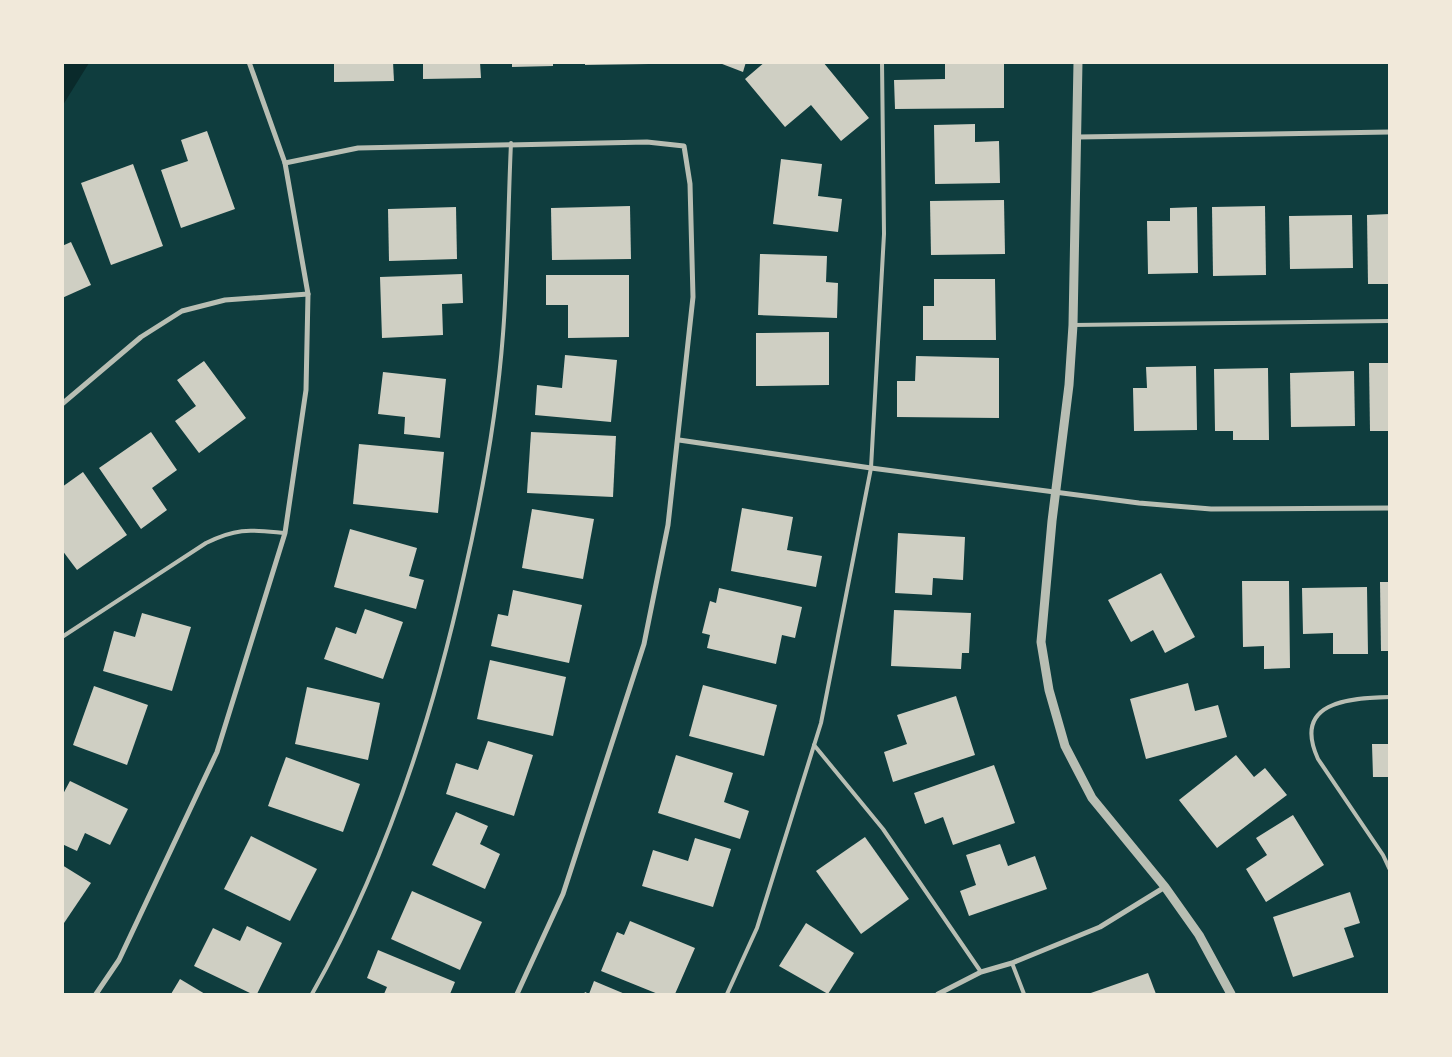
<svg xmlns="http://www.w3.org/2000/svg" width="1452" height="1057" font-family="Raleway,sans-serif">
	<rect width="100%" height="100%" fill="#0f3d3e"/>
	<polygon fill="#0a2a2b" points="63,62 89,63 63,105 62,63"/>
	<g fill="#cfcfc3">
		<polygon points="334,62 393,62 394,81 334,82"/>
		<polygon points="423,62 480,62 481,78 423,79"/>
		<polygon points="512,62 553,62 553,66 512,67"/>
		<polygon points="585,62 649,62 649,64 585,65"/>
		<polygon points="717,62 746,62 743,72"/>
		<polygon points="765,62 823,62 869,118 841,141 811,105 785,127 745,79"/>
		<polygon points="945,62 1004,62 1004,108 895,109 894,80 945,79"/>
		<polygon points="975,124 975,142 999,141 1000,183 935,184 934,125"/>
		<polygon points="207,131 235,209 181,228 161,170 188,161 181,140"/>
		<polygon points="781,159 822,164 818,196 842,199 838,232 773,224"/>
		<polygon points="133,164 163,246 111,265 81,183"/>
		<polygon points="1004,200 1005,254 931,255 930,201"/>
		<polygon points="630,206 631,259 552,260 551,208"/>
		<polygon points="1265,206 1266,275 1213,276 1212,207"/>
		<polygon points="456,207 457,259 389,261 388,209"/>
		<polygon points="1197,207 1198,273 1148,274 1147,221 1170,221 1170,208"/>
		<polygon points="1390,214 1390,284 1368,284 1367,215"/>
		<polygon points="1352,215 1353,268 1290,269 1289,216"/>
		<polygon points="71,242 91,285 62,298 62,246"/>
		<polygon points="760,254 827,256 826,282 838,283 837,318 758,315"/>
		<polygon points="462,274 463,303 442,304 443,335 382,338 380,277"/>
		<polygon points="546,275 629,275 629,337 568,338 568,305 546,305"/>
		<polygon points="934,279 995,279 996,340 923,340 923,306 934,306"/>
		<polygon points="829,332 829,385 756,386 756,333"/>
		<polygon points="565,355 617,360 611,422 535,415 537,385 562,388"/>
		<polygon points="916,356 999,358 999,418 897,417 897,381 915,381"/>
		<polygon points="204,361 246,418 199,453 175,421 196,406 177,380"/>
		<polygon points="1369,363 1390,363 1390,431 1370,431"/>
		<polygon points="1196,366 1197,430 1134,431 1133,388 1147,388 1146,367"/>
		<polygon points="1268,368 1269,440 1233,440 1233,431 1215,431 1214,369"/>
		<polygon points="1354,371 1355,426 1291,427 1290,373"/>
		<polygon points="383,372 446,379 440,438 404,434 405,417 378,414"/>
		<polygon points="151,432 177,470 152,488 167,510 141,529 99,468"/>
		<polygon points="531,432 616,436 613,497 527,493"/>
		<polygon points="359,444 444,452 438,513 353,504"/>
		<polygon points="83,472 127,535 77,570 62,550 62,487"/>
		<polygon points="742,508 793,517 787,550 822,556 816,587 731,571"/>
		<polygon points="532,509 594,519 583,579 522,568"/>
		<polygon points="350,529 417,548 409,576 424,580 416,609 334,587"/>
		<polygon points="898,533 965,537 963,580 933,578 932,595 895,593"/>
		<polygon points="1161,573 1195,637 1165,653 1153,630 1131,642 1108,600"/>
		<polygon points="1242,581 1289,581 1290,668 1264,669 1264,646 1243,647"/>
		<polygon points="1380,582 1390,582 1390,651 1381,651"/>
		<polygon points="1367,587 1368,654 1333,654 1333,633 1303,634 1302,588"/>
		<polygon points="719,588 802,607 795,638 782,635 776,664 707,648 710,635 702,633 710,601 716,603"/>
		<polygon points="513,590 582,605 569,663 491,646 498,614 508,616"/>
		<polygon points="365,609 403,622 383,679 324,659 336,627 356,634"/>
		<polygon points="894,610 971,613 969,653 962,653 961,669 891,666"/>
		<polygon points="142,613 191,627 172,691 103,671 114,631 135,637"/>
		<polygon points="490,660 566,677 553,736 477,719"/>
		<polygon points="1188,683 1195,711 1218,705 1227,737 1146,759 1130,699"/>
		<polygon points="703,685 777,705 764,756 689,736"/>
		<polygon points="94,686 148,705 127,765 73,745"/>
		<polygon points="307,687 380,703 368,760 295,744"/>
		<polygon points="956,696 975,755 893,782 884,752 907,744 897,715"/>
		<polygon points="488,741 533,755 514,816 446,794 456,763 478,770"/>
		<polygon points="1372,744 1390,744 1390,777 1373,777"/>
		<polygon points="676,755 733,773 724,802 749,811 740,839 658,813"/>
		<polygon points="1236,755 1254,777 1265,768 1287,795 1217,848 1179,800"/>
		<polygon points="286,757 360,784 343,832 268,806"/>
		<polygon points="994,765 1015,823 953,845 943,817 925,824 914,793"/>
		<polygon points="70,781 128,809 110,845 85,833 77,851 62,844 62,796"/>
		<polygon points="456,812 488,826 480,844 500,854 485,889 432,865"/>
		<polygon points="1293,815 1324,865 1266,902 1246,869 1267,855 1256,838"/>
		<polygon points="251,836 317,869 290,921 224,889"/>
		<polygon points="865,837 909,899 861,934 816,871"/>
		<polygon points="695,838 731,849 713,907 642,886 653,850 688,861"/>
		<polygon points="1000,844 1008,866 1035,856 1047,889 969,916 960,891 976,885 966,855"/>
		<polygon points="62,865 91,883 62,926"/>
		<polygon points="412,891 482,922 460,970 391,939"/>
		<polygon points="1350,892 1360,923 1344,928 1354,957 1293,977 1273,917"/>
		<polygon points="630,921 695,948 675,994 658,994 601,971 617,932 624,935"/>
		<polygon points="806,923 854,953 828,994 779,966"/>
		<polygon points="247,926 282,943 257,994 252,994 194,966 213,928 240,941"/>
		<polygon points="378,950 455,982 450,994 384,994 387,987 367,978"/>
		<polygon points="1148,973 1156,994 1088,994"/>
		<polygon points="180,979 205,994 171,994"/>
		<polygon points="594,981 625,994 584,994 585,992 589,994"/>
	</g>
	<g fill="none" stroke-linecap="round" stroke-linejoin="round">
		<g stroke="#b8beb3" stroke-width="4">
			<polyline points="1073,325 1390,321"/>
			<path d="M62 637 206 543C238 527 251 530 285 533"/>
			<path d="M1390 697C1348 698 1292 702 1318 759L1383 855 1390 870"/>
			<polyline points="814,745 883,829 981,972"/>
			<polyline points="1012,963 1024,994"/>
			<path d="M312 994C385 865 432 720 464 575 482 496 497 415 503 334 508 271 508 207 511 143"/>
			<polyline points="727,994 757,928 821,723 871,468 884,234 882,62"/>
		</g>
		<g stroke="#b8beb3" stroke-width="5">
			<polyline points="1078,137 1390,132"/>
			<polyline points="285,163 358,148 647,142 684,146 690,184 693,297 668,525 644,644 563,894 517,994"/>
			<polyline points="62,404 141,337 182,311 225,300 308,294"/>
			<polyline points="679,440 871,468 1139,503 1211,509 1390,508"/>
			<polyline points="96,994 119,960 217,752 285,533 306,390 308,294 285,163 249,62"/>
			<polyline points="938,994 981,972 1012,963 1100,927 1165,887"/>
		</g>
		<polyline stroke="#b8beb3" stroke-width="9" points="1078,62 1073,325 1069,385 1052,521 1041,642 1049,690 1065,746 1092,798 1165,887 1199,935 1231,994"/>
	</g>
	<rect width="1452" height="1057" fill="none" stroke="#f1e9da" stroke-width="128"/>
</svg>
